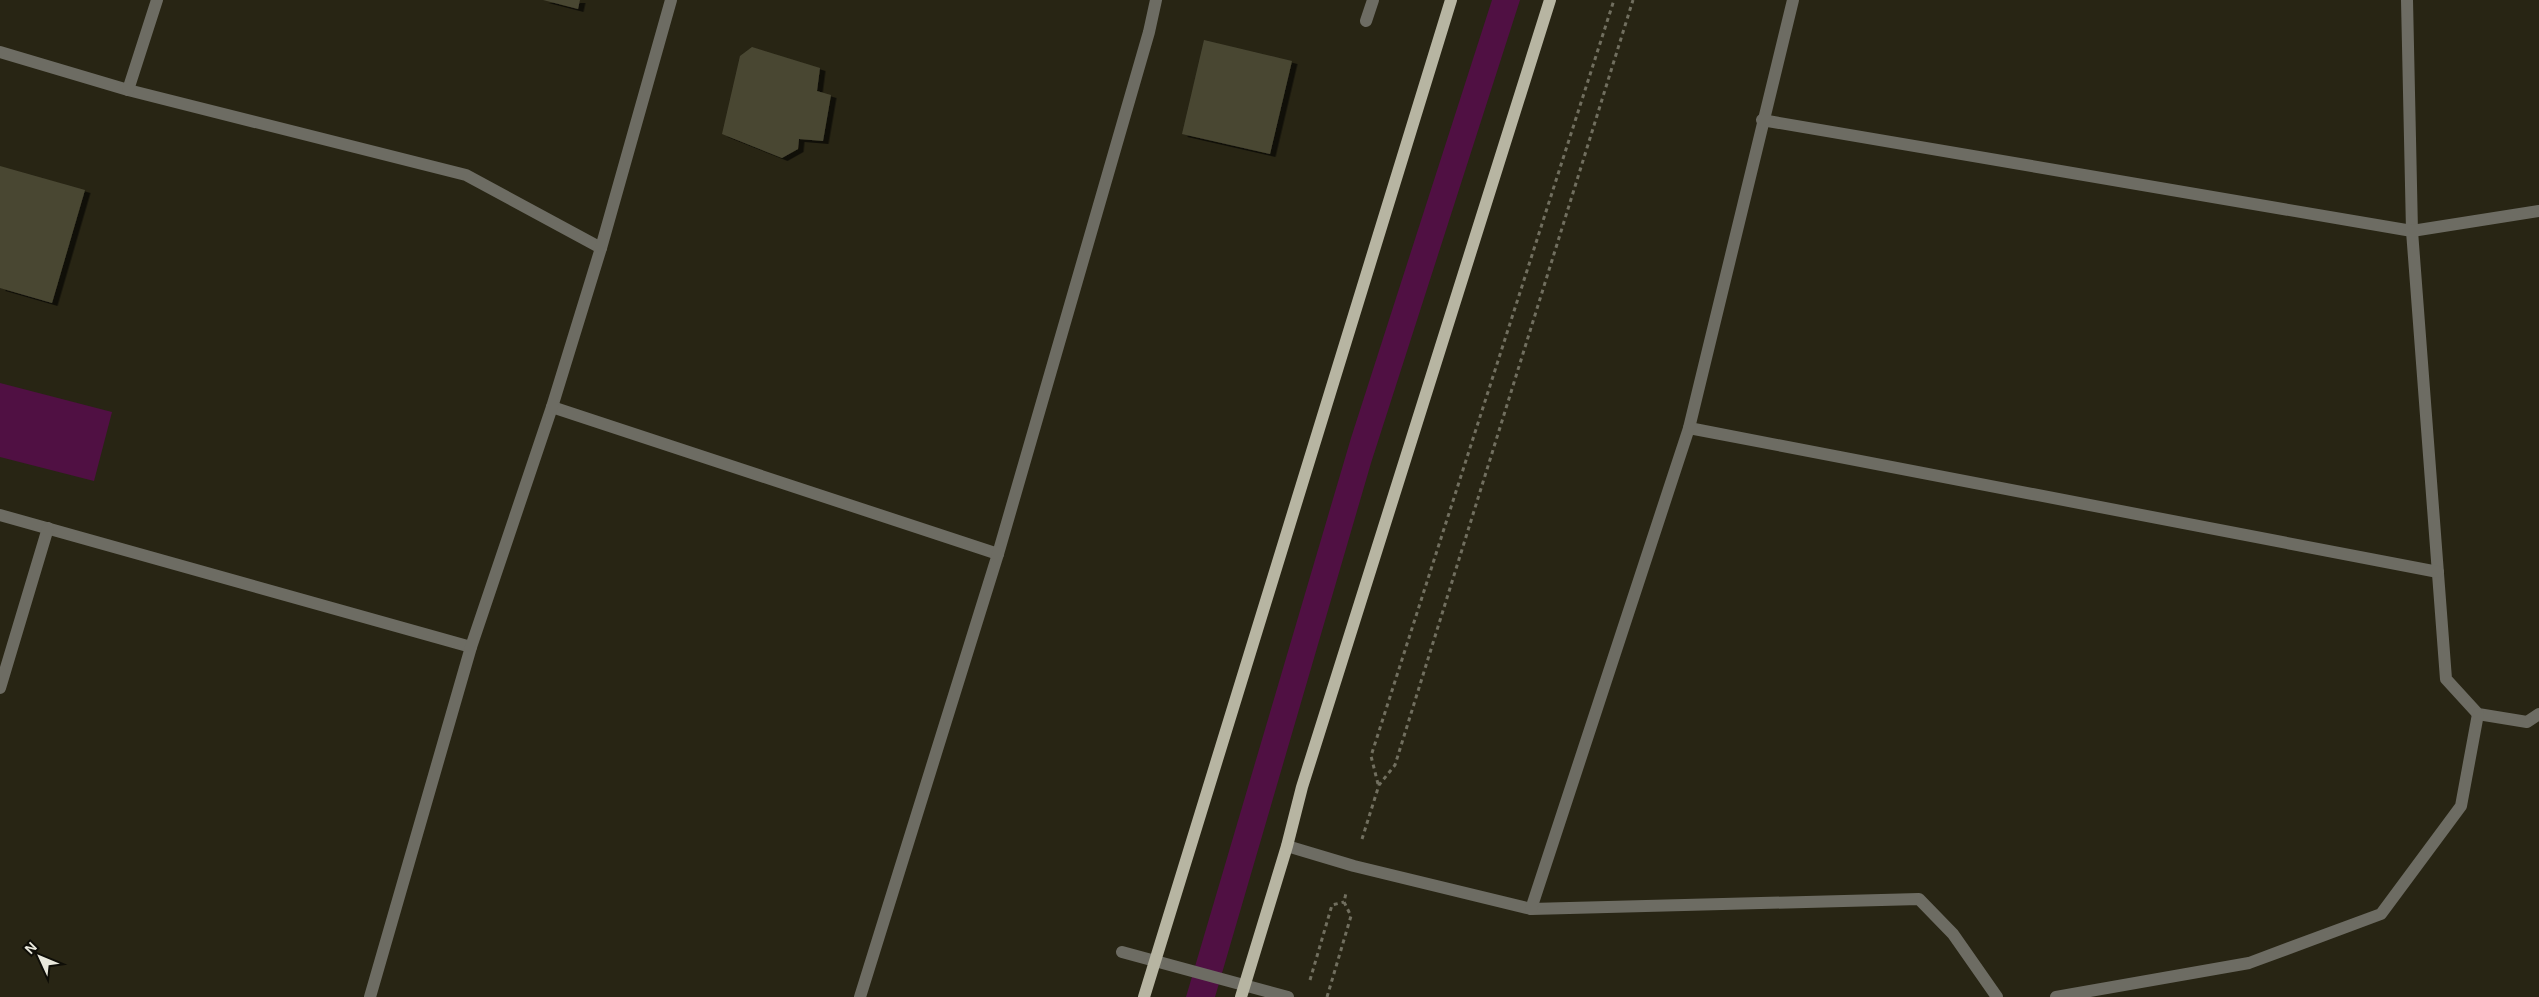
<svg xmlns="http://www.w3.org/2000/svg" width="2539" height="997" font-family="Arial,sans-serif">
	<defs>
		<filter id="shadow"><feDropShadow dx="5.5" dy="3" stdDeviation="0" flood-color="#0009"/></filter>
	</defs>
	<rect width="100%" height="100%" fill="#282514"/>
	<g fill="#501043">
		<polygon points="1492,0 1520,0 1371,463 1215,997 1186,997 1351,438"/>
		<polygon points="0,383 112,412 94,481 0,457"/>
	</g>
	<g fill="#494733" filter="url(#shadow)">
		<polygon points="543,0 580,0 578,9"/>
		<polygon points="1204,40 1292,61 1270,154 1182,134"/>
		<polygon points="752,47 820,68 817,91 831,95 823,141 799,139 798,149 782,158 722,134 740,56"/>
		<polygon points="0,166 85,190 52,303 0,288"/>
	</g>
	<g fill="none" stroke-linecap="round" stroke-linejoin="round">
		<g stroke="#716f5f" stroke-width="3" stroke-dasharray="4 4" stroke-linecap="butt">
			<polyline points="1378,784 1371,756 1614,0"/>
			<polyline points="1362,839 1379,785 1395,765 1633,0"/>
			<polyline points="1310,980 1332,905 1344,902"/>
			<polyline points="1327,997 1351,916 1344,902 1346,893"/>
		</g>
		<g stroke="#6d6c63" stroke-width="12">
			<polyline points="2407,0 2412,231 2446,679 2478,714 2527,722 2539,714"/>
			<polyline points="1366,21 1373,0"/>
			<polyline points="0,52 128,90 466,175 601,248"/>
			<polyline points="128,90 157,0"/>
			<polyline points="1762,120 2412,231 2539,211"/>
			<polyline points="552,407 998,554"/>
			<polyline points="1689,428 2438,572"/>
			<polyline points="0,515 471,647"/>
			<polyline points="0,688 48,528"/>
			<polyline points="1287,846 1354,866 1531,909 1919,899 1953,934 1997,997"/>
			<polyline points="1531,909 1689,428 1793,0"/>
			<polyline points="1122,952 1288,997"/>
			<polyline points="370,997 471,647 552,407 601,248 671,0"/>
			<polyline points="860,997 998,554 1149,32 1156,0"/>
			<polyline points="2056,997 2249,963 2381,914 2461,806 2478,714"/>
		</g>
		<g stroke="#b7b5a2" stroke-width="12">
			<polyline points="1144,997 1451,0"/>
			<polyline points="1241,997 1287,846 1302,787 1550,0"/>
		</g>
	</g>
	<g transform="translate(40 957) rotate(314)" stroke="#0f0e07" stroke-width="4" paint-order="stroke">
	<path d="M0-4L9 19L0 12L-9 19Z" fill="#eae9dd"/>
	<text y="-8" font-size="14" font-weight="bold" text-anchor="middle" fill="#eae9dd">N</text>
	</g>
</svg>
